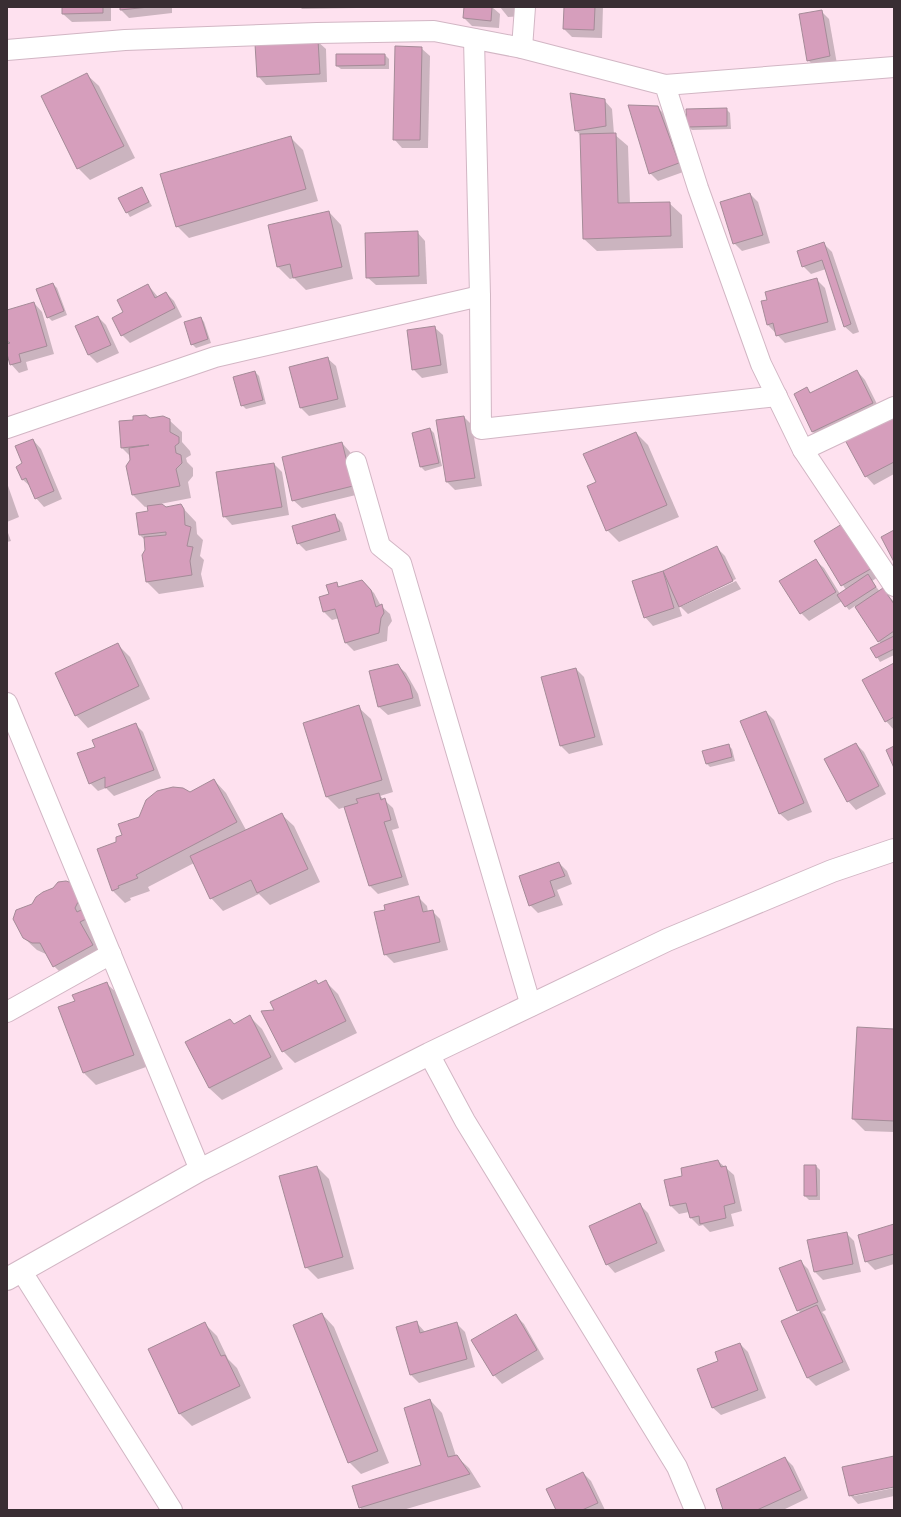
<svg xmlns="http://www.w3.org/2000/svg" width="901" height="1517" font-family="Raleway,sans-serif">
	<rect width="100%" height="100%" fill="#fee1ef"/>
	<g fill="#0003">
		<polygon points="63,7 111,7 111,21 72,22 63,14"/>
		<polygon points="121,7 172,7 172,13 129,18 121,10"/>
		<polygon points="300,7 357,7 357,8 302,9"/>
		<polygon points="465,7 492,7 500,14 499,28 472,26 464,18"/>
		<polygon points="500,7 524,7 524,16 508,17"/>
		<polygon points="565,7 603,7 602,38 572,37 564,29"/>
		<polygon points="821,11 829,19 837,64 816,68 808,60"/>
		<polygon points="317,41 326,49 327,82 266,85 258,76"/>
		<polygon points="421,48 430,56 428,148 402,148 394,139"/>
		<polygon points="385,55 389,59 389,69 341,69 337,66"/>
		<polygon points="86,74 99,86 135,158 90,180 78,168"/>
		<polygon points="604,100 612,109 614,134 628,146 630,204 669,203 682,215 683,248 597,251 584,239 581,136 576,130"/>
		<polygon points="657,107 666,116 686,171 658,181 650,173"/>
		<polygon points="726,109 730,113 731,129 692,130 688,127"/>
		<polygon points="290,137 303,150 318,201 189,238 177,226"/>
		<polygon points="141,188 152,206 130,217 119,199"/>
		<polygon points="750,194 758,202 770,243 742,251 734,243"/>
		<polygon points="329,212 341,225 353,279 306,290 294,278 290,279 278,267"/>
		<polygon points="417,232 425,241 427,284 376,285 367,277"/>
		<polygon points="824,244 832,252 859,332 853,334 844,326 826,269 811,274 803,266"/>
		<polygon points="817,280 825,288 836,330 785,343 768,325 768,300"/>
		<polygon points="53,284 57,288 67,315 52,321 48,317"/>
		<polygon points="148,285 158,297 166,293 174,301 182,317 130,343 122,335 124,313"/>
		<polygon points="34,303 42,312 54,354 26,362 28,370 19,373 11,364 7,352 7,311"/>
		<polygon points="98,317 106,325 119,353 97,363 89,355 76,327"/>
		<polygon points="201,318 204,322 211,343 196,348 192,344"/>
		<polygon points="434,327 443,335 448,373 422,378 413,369"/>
		<polygon points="327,358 336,366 346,407 309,416 301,408 291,367"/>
		<polygon points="857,371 865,380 881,412 821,440 813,432 795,394 807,389 811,393"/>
		<polygon points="255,372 259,376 266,404 246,409 242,405"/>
		<polygon points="894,415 894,474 874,485 866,476"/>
		<polygon points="464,417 472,425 482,486 455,490 447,482"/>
		<polygon points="150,419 169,420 182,432 182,442 190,451 191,455 186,458 187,462 193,468 193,476 188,482 191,498 160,504 165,508 180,505 196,522 197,534 203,540 200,556 204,560 201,574 204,587 159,594 147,582 143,555 146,551 145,540 140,535 149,512 148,506 145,507 133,495 127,466 131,461 130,456 122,448"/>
		<polygon points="430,429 434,433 442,466 425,471 421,467 413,433"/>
		<polygon points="636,433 648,445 679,517 619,542 607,530 597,483"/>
		<polygon points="33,440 41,449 62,499 44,507 36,498 31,487 22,479 23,463"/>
		<polygon points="342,443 350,452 360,494 302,508 293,500"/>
		<polygon points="274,464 282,472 289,515 232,525 224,516"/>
		<polygon points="7,483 19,517 7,522"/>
		<polygon points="334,515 342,523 347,540 306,551 298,543"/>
		<polygon points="846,523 881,575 872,581 880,592 883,589 894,602 894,655 880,662 872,649 881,644 855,606 849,610 842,601 809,621 801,613 815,560 824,568 840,594 846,590 815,541"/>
		<polygon points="7,530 11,541 7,542"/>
		<polygon points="717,548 725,556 736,579 682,604 682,606 736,581 741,589 688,614 678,604 682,616 653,626 645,617 663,572"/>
		<polygon points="336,584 340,587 365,584 374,593 381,606 390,614 392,621 388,627 387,641 354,651 346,643 339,618 332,620 324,612 320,598 330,595"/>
		<polygon points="118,645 130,657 150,699 88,728 76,715"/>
		<polygon points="894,664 894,730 886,721"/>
		<polygon points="397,665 406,673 418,694 421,706 388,715 379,707"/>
		<polygon points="576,669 584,677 603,745 569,754 561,746"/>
		<polygon points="358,707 371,719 393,792 380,796 393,808 399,828 392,830 409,885 378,894 370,886 345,807 339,809 327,797 304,724"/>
		<polygon points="766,712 774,720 812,812 788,821 779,813"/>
		<polygon points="135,724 143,732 161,778 114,796 106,788 98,791 90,783 96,747"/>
		<polygon points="856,744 864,752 886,794 856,810 848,801"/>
		<polygon points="728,745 732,749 735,761 710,767 706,763"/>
		<polygon points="214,780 226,793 246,830 281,814 294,826 320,882 270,905 259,894 223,911 211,898 194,863 148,887 150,891 130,898 131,900 125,903 113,891 117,842 140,818 147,801 160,790 173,788 190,793"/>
		<polygon points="559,863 567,871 572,884 557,890 563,905 538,913 530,905"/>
		<polygon points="84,896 98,931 92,935 104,957 66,978 54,966 48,955 37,950 24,938"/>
		<polygon points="419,898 427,906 428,912 432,911 440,919 448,950 394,963 385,954 386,910"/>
		<polygon points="315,981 319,985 326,982 338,994 357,1033 295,1063 283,1051 276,1011"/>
		<polygon points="106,983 119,995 146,1067 96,1085 84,1073 59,1007 76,1001"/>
		<polygon points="250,1017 262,1029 283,1069 222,1100 209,1088 234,1025"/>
		<polygon points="894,1030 894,1132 865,1131 853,1119"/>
		<polygon points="718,1161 734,1175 742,1211 731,1214 734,1226 710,1232 703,1225 699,1226 691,1218 689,1212 679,1214 671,1206 665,1181 684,1177"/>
		<polygon points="805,1166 816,1166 820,1170 820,1200 809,1200 805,1196"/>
		<polygon points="317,1167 329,1179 354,1269 318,1279 306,1267"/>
		<polygon points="640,1205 648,1213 665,1251 615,1273 607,1264"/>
		<polygon points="894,1225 894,1264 875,1270 866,1261"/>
		<polygon points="846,1233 854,1241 861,1272 823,1280 815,1272 809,1241"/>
		<polygon points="800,1261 808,1269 826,1310 822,1312 825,1315 850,1370 816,1386 808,1378 783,1322 801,1313 798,1310"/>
		<polygon points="322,1314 334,1327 389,1463 361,1474 349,1462"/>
		<polygon points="515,1315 524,1324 544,1359 502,1384 494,1375"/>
		<polygon points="416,1322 425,1332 457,1324 465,1332 475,1367 419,1383 411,1375"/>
		<polygon points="205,1324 217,1336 228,1359 237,1368 251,1398 192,1426 180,1414 149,1350"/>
		<polygon points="740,1344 748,1352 766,1398 721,1415 712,1407 720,1361"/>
		<polygon points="430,1400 442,1413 456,1456 469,1468 481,1487 403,1510 362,1510 360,1507 423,1465"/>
		<polygon points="894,1457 894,1486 854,1494 854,1496 894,1488 894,1496 858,1504 850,1495"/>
		<polygon points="785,1458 793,1466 808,1498 783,1510 725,1510"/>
		<polygon points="583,1473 591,1481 605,1510 557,1510"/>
	</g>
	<g fill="#d69ebc" stroke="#a58b98">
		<polygon points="62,7 103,7 103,13 62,14"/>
		<polygon points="120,7 149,7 120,10"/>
		<polygon points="464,7 492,7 491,21 463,18"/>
		<polygon points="564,7 595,7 594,30 563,29"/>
		<polygon points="822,10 830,56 807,61 799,14"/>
		<polygon points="318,40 320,74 257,77 255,44"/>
		<polygon points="395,46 422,47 420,140 393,140"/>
		<polygon points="336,54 385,54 385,65 336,66"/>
		<polygon points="87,73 124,146 77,169 41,96"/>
		<polygon points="570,93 605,99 606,126 575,131"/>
		<polygon points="628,105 658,106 679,163 649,174"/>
		<polygon points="727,108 727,126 687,127 686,109"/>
		<polygon points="616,133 618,203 670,202 671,236 583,239 580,134"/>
		<polygon points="291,136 306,189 176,227 160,174"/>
		<polygon points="142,187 149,202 126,213 118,198"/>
		<polygon points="750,193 763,235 733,244 720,202"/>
		<polygon points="329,211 342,267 293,278 290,264 277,267 268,225"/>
		<polygon points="418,231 419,276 366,278 365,233"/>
		<polygon points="824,242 851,324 844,327 822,260 802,267 797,251"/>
		<polygon points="817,278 828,322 776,336 773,323 767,325 761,301 767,300 765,292"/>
		<polygon points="53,283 64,311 47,318 36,289"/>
		<polygon points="148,284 155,298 166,292 175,308 121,336 112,318 123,312 117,300"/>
		<polygon points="34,302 47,346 19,354 21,362 10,365 7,354 7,344 10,343 9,342 7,342 7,310"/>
		<polygon points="98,316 111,345 88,355 75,326"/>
		<polygon points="201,317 208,339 191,345 184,322"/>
		<polygon points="435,326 441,365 412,370 407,330"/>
		<polygon points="328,357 338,399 300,408 289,367"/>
		<polygon points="857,370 873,403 812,432 794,394 807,387 810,393"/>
		<polygon points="255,371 263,400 241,406 233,377"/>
		<polygon points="894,414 894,462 865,477 845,440"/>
		<polygon points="146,415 150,418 163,416 170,419 170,432 179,437 179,443 175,446 176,453 181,455 182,463 176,469 180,486 132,495 126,466 130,460 129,448 149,445 121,448 119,421 133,420 133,416"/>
		<polygon points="464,416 475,478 446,482 436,420"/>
		<polygon points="430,428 439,463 420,467 412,433"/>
		<polygon points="636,432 667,505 606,531 587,486 596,482 583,454"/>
		<polygon points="33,439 54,491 35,499 26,478 22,480 16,467 22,463 15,446"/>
		<polygon points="342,442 353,486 292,501 282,457"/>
		<polygon points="274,463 282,507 223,517 216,472"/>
		<polygon points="162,504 166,507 181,504 184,509 185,525 191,527 187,546 193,547 190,561 192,575 146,582 142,555 145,550 144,537 166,535 166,532 139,535 136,513 148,511 147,506"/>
		<polygon points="335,514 340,531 297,544 292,526"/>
		<polygon points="847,521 874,567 841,586 814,541"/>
		<polygon points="894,530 894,562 881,537"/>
		<polygon points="717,546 733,581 679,607 663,571"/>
		<polygon points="816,559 836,592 800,614 779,581"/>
		<polygon points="663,571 674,608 644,618 632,581"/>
		<polygon points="868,574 876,587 845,607 837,595"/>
		<polygon points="362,580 371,590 376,607 382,604 384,613 381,618 379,633 345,643 335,609 323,612 319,597 329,594 326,585 337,582 338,587"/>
		<polygon points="883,588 894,604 894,631 878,642 855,607"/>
		<polygon points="894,636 894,649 876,658 870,648"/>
		<polygon points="118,643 139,686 75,716 55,673"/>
		<polygon points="894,663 894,717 885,722 862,680"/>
		<polygon points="398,664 410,685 413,698 378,707 369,671"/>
		<polygon points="576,668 595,737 560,746 541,677"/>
		<polygon points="359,705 382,780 326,797 303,723"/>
		<polygon points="766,711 804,803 779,814 740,721"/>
		<polygon points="136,723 154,770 105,788 105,777 89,784 77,753 95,747 92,740"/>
		<polygon points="856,743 879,786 847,802 824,759"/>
		<polygon points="729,744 732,757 706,764 702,751"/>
		<polygon points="894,746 894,768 886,750"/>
		<polygon points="214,779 237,822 136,875 138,878 118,886 119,888 112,891 97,849 116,842 116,837 122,835 118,824 139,817 146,800 157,791 173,787 183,788 190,792"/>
		<polygon points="379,793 381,800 385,798 391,820 384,822 402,877 369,886 344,807 358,803 356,799"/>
		<polygon points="282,813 308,869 257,893 251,880 210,899 190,856"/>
		<polygon points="559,862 565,876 550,881 555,896 529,906 519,876"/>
		<polygon points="66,881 72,883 79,900 75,908 77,912 81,910 86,919 80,922 93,945 53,967 40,943 32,943 23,938 13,919 16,910 32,904 36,897 43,892 53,888 58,882"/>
		<polygon points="419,896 423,912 433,910 440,942 384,955 374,912 385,910 384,905"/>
		<polygon points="316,980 318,984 326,980 346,1021 282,1052 261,1011 274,1010 270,1002"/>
		<polygon points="107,982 134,1055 83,1073 58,1007 75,1001 72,995"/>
		<polygon points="250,1015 271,1057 209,1088 185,1042 230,1019 234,1024"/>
		<polygon points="857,1027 894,1029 894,1121 852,1119"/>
		<polygon points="718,1160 721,1167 726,1166 735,1203 724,1206 726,1218 700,1224 699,1216 690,1218 686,1203 670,1206 664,1180 682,1176 681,1168"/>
		<polygon points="804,1165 816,1165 817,1196 804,1196"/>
		<polygon points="317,1166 343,1257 305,1268 279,1176"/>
		<polygon points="640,1203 657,1243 606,1265 589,1226"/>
		<polygon points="894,1224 894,1254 865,1262 858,1235"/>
		<polygon points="847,1232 853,1264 814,1272 807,1240"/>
		<polygon points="801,1260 818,1302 797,1311 779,1268"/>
		<polygon points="817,1305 843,1362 807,1378 781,1321"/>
		<polygon points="322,1313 378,1451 348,1463 293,1325"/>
		<polygon points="516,1314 537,1350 493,1376 471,1340"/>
		<polygon points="417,1321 420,1333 457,1322 467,1359 410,1375 396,1327"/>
		<polygon points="205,1322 221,1356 225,1355 240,1386 179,1414 148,1349"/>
		<polygon points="740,1343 758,1390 712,1408 697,1369 718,1361 715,1352"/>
		<polygon points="430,1399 448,1457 457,1455 470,1474 359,1508 352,1486 421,1465 404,1408"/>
		<polygon points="894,1456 894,1487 849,1496 842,1467"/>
		<polygon points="785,1457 801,1490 757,1510 723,1510 716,1489"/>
		<polygon points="583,1472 598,1503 582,1510 556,1510 546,1489"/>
	</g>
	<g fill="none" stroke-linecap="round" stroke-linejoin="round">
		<g stroke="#d2b6c4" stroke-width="22">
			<g id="street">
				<polyline points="474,39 480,296 481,429 777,396"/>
				<polyline points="522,48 525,7"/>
				<polyline points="7,50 125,40 317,33 434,31 522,48 665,85 698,188 761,364 803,450 894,586"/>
				<polyline points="665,85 894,67"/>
				<polyline points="7,428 215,357 480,296"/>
				<polyline points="803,450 894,407"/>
				<polyline points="356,462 380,546 401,563 531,1006"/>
				<polyline points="7,703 200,1170"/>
				<polyline points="7,1012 111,954"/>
				<polyline points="429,1054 465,1121 677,1467 695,1510"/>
				<polyline points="22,1272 172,1510"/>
			</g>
		</g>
		<g stroke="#d2b6c4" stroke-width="24">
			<polyline id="secondary" points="7,1279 200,1170 429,1054 667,940 832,871 894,850"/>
		</g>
		<use href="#street" stroke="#fff" stroke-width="20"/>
		<use href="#secondary" stroke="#fff" stroke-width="22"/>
	</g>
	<rect width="901" height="1517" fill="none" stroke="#392e33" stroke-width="16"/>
</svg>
